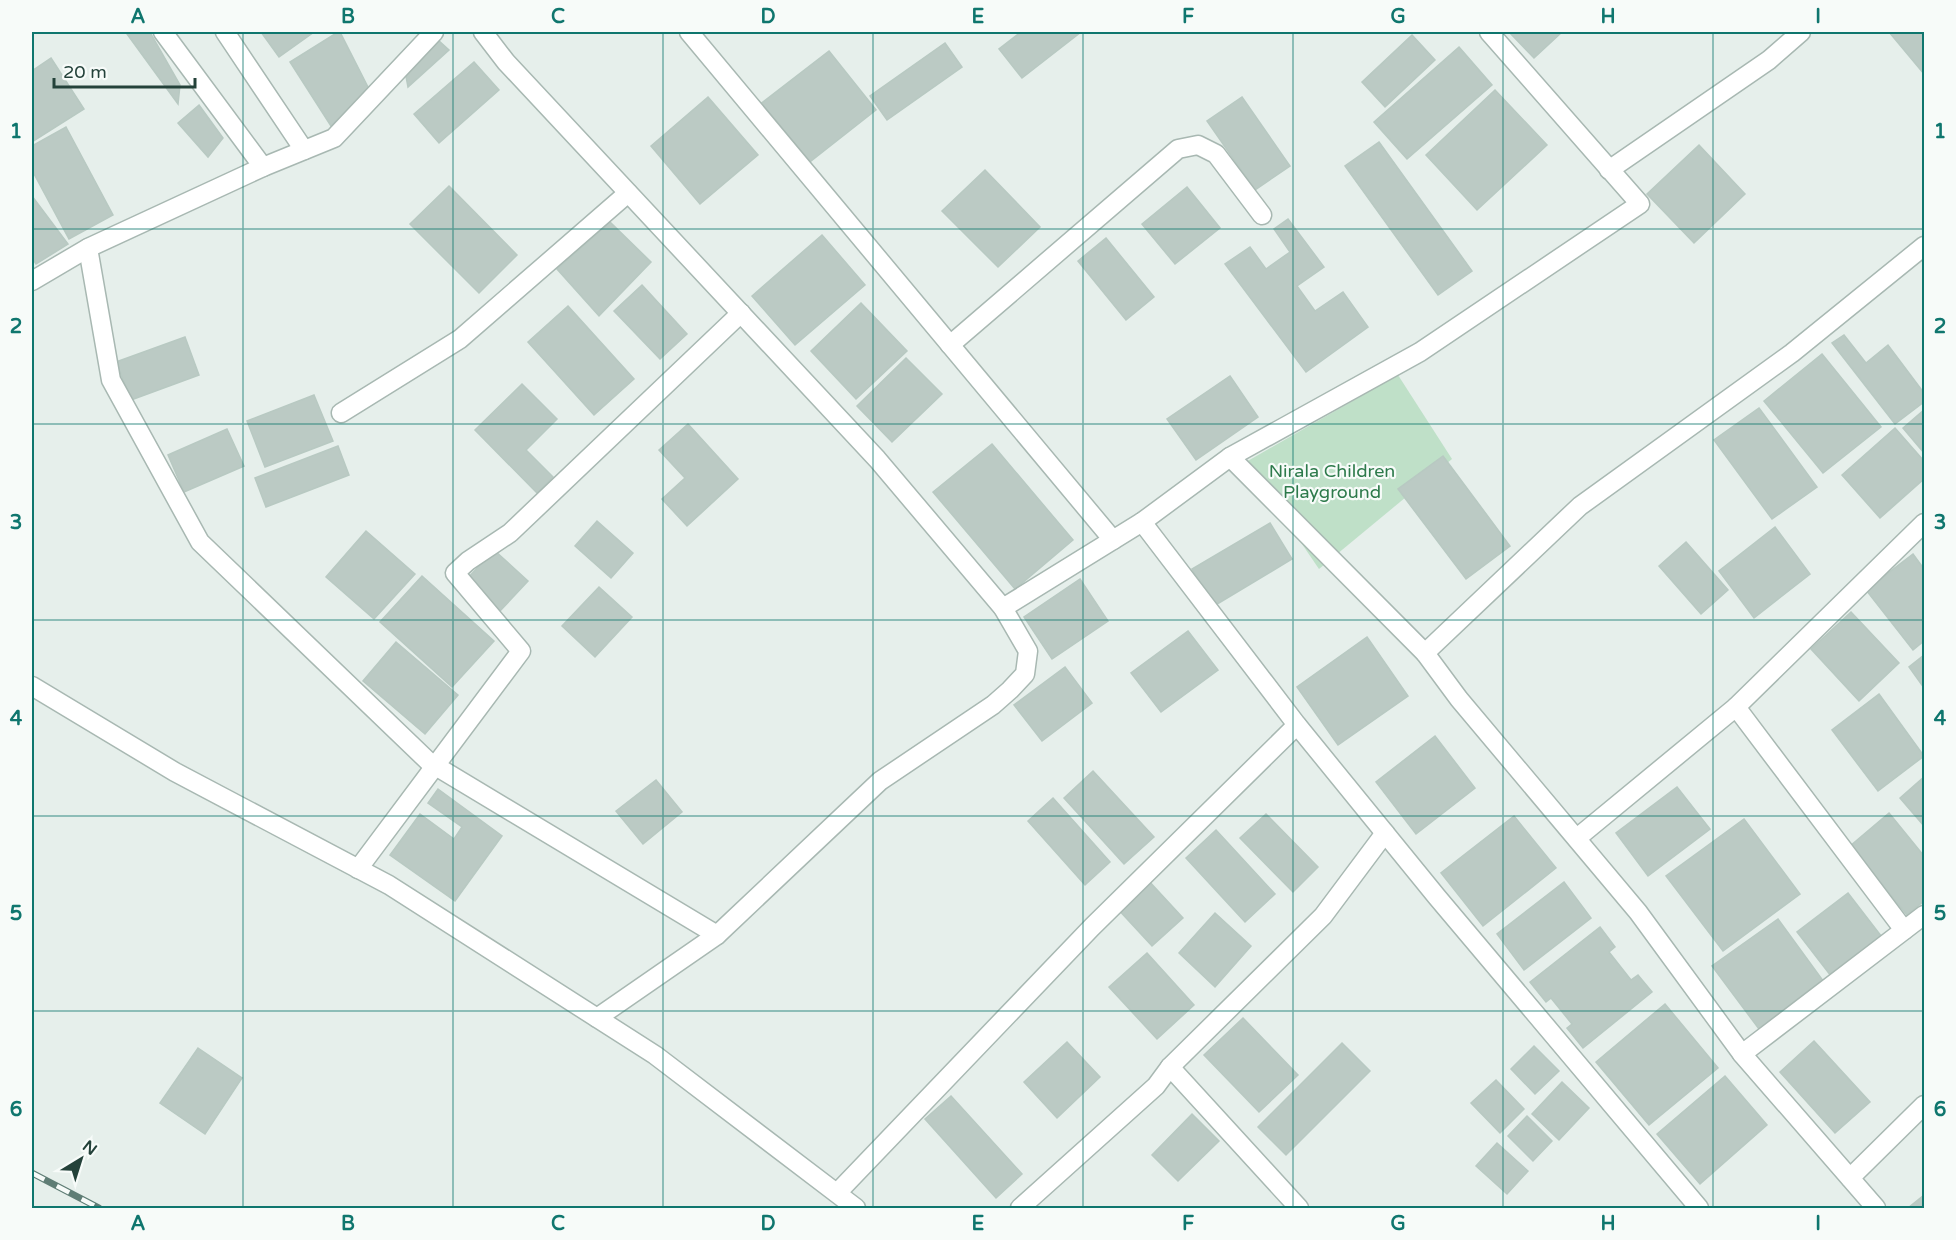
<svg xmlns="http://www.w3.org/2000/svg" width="1956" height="1240" font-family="'Varela Round',sans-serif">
	<rect width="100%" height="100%" fill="#e6efeb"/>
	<polygon fill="#bfe0c8" points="1398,375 1452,459 1319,569 1246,462"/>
	<g fill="#bbcac4" stroke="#b8c9c2" stroke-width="1.5">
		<polygon points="261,32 314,32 279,57"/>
		<polygon points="338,32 340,32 369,89 331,126 290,62"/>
		<polygon points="1021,32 1081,32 1022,78 999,49"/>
		<polygon points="1509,32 1562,32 1534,58"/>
		<polygon points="1889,32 1924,32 1924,74"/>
		<polygon points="127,34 151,34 180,85 178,104"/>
		<polygon points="1412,35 1435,60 1385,107 1362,82"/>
		<polygon points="438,40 449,50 408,87 405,71"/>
		<polygon points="945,43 962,67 887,120 870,96"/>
		<polygon points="1459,47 1492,85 1407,159 1374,122"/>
		<polygon points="829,51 876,110 806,165 759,105"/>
		<polygon points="51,58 84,109 32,142 32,71"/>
		<polygon points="474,62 499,90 439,143 414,114"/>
		<polygon points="1495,90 1547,145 1477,210 1426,155"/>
		<polygon points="708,97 758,155 700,204 651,146"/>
		<polygon points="1242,97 1290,166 1255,190 1207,121"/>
		<polygon points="199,105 223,138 208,157 178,123"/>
		<polygon points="66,127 113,215 69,239 32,170 32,146"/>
		<polygon points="1379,142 1472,271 1438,295 1345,166"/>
		<polygon points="1699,145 1745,194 1694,243 1647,194"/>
		<polygon points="985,170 1040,227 998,267 942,211"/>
		<polygon points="449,186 517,255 479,293 410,224"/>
		<polygon points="1187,187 1220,228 1175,264 1142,224"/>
		<polygon points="32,196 68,244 36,264 32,258"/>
		<polygon points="1288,219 1324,267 1297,286 1315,311 1343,292 1368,327 1306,372 1225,264 1250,247 1266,269 1290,252 1274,229"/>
		<polygon points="610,222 651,262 599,316 557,269"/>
		<polygon points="822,235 865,285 795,345 752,296"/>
		<polygon points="1106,238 1154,297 1126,320 1078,261"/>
		<polygon points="642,285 687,334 660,359 614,311"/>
		<polygon points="861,303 907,351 856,399 811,351"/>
		<polygon points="568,306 634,379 594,415 528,342"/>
		<polygon points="1844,335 1866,363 1888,345 1924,393 1924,402 1895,424 1832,343"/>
		<polygon points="185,337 199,375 131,400 116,362"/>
		<polygon points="1822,354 1881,427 1823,473 1764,401"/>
		<polygon points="906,358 942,394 892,442 857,406"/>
		<polygon points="1230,376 1258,417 1196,460 1167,419"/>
		<polygon points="522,384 557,419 526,450 553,477 537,493 475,430"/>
		<polygon points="314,395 333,441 265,467 247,421"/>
		<polygon points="1759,408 1817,487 1772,519 1714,440"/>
		<polygon points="1924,410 1924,453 1903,428"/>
		<polygon points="688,424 738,479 687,526 662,499 685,478 659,450"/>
		<polygon points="1895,428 1924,461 1924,479 1880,518 1842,475"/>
		<polygon points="227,429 244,466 184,492 168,455"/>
		<polygon points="992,444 1073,540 1015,589 933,492"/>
		<polygon points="338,446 349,475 266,507 255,478"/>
		<polygon points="1443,456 1510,546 1466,579 1398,489"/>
		<polygon points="597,521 633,553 611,578 575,546"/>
		<polygon points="1270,523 1292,559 1214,606 1192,569"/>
		<polygon points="1775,527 1810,574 1754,618 1719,571"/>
		<polygon points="366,531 415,574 374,619 326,577"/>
		<polygon points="1686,542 1728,590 1701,614 1659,566"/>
		<polygon points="494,550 528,581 500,611 466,580"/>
		<polygon points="1913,554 1924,569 1924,641 1913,650 1866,590"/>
		<polygon points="422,576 494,641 452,687 380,622"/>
		<polygon points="1080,579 1108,621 1052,659 1024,617"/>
		<polygon points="599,587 632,617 595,657 562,626"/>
		<polygon points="1851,612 1899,663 1859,701 1811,649"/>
		<polygon points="1188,631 1218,670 1161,712 1131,673"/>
		<polygon points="1367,637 1408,696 1338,745 1297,687"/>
		<polygon points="396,642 458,695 425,734 363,681"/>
		<polygon points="1924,655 1924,688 1909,667"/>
		<polygon points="1065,667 1092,703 1042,741 1014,705"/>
		<polygon points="1879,694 1924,756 1878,791 1832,730"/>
		<polygon points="1435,736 1475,788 1416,834 1376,782"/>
		<polygon points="1093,771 1154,837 1124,864 1064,798"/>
		<polygon points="1924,777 1924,826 1900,798"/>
		<polygon points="656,780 682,812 643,844 616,811"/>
		<polygon points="1677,787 1710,829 1648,876 1616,833"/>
		<polygon points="438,789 502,836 455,901 390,855 420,814 454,839 462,827 428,803"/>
		<polygon points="1053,798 1110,862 1085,885 1028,821"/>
		<polygon points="1889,813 1924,856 1924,901 1907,915 1850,846"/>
		<polygon points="1266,814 1318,867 1293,892 1240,838"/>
		<polygon points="1514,816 1556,868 1483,926 1441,873"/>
		<polygon points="1744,819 1800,894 1723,951 1666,876"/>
		<polygon points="1216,830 1275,894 1245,922 1186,858"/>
		<polygon points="1147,879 1183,918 1152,946 1116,907"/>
		<polygon points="1564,882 1591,918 1524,970 1497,934"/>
		<polygon points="1848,893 1882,937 1831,976 1797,932"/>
		<polygon points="1215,913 1251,946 1215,987 1179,953"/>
		<polygon points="1778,919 1824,982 1759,1029 1712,966"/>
		<polygon points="1600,927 1615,947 1609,952 1631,980 1638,975 1652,992 1583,1048 1567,1028 1572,1024 1551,998 1546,1002 1530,982"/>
		<polygon points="1147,953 1194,1005 1157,1039 1109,987"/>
		<polygon points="1665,1004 1718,1068 1649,1125 1596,1062"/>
		<polygon points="1243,1018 1298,1075 1259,1112 1204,1055"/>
		<polygon points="1814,1041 1870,1102 1835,1133 1780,1072"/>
		<polygon points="1067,1042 1100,1077 1057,1118 1024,1082"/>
		<polygon points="1342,1043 1370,1071 1286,1155 1258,1127"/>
		<polygon points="1534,1046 1559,1071 1535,1094 1511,1069"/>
		<polygon points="198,1048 242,1078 205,1134 160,1103"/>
		<polygon points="1725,1076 1767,1125 1700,1184 1657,1134"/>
		<polygon points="1496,1080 1524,1109 1500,1133 1471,1103"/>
		<polygon points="1562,1082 1589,1108 1559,1140 1532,1114"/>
		<polygon points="951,1096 1022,1174 996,1198 925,1119"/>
		<polygon points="1192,1114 1219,1141 1178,1181 1152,1155"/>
		<polygon points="1527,1116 1552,1141 1533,1161 1508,1136"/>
		<polygon points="1497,1143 1528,1171 1507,1194 1476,1166"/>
		<polygon points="1924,1195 1924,1208 1908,1208"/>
	</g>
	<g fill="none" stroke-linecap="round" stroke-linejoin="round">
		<g stroke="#a8b8b2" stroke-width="21">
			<g id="street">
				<polyline points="163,32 263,167"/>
				<polyline points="225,32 304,150"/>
				<polyline points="483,32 506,62 877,459 1003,608 1028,651 1025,674 1010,690 993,705 880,781 717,935 597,1018"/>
				<polyline points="689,32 1113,540"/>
				<polyline points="1609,170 1769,60 1801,32"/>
				<polyline points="88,248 111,380 200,542 429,762 717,935"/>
				<polyline points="32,281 88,248 263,167 334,138 434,32"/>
				<polyline points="950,345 1178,149 1198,145 1216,154 1262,215"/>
				<polyline points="341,413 460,339 628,193"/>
				<polyline points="1230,457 1425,653 1459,699 1638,912 1742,1054 1876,1208"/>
				<polyline points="1142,522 1297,725 1437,897 1699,1208"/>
				<polyline points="1003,608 1142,522 1230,457 1420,352 1640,204 1489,32"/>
				<polyline points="1425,653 1580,506 1792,353 1924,246"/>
				<polyline points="32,686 175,772 389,885 655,1055 856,1208"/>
				<polyline points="1736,707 1924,523"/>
				<polyline points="1577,838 1736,707 1904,930"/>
				<polyline points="358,869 521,651 455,573 468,561 510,533 741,313"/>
				<polyline points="1742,1054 1924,915"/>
				<polyline points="1170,1067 1299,1208"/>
				<polyline points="1850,1178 1924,1105"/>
				<polyline points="837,1193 1092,927 1297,725"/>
				<polyline points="1020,1208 1156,1086 1170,1067 1323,916 1385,833"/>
			</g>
		</g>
		<use href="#street" stroke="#fff" stroke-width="18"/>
		<g stroke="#5f7d75" stroke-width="7">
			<polyline id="rail" points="32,1173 99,1208"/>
		</g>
		<use href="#rail" stroke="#f7fbf9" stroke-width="4.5" stroke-dasharray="14" stroke-linecap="butt"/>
	</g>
	<path fill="none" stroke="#0f766e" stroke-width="1.5" stroke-opacity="0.55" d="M243 32V1208M453 32V1208M663 32V1208M873 32V1208M1083 32V1208M1293 32V1208M1503 32V1208M1713 32V1208M32 229H1924M32 424H1924M32 620H1924M32 816H1924M32 1011H1924"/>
	<g text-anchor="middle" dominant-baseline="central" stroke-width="4.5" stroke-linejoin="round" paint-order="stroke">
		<g font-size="18" fill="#2d7a4b" stroke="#f7fbf9">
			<text x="1332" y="471">Nirala Children<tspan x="1332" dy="21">Playground</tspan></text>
		</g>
	</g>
	<rect width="1956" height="1240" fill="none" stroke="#f7fbf9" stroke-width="66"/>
	<g transform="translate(81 1159) rotate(38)" stroke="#f7fbf9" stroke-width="4.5" paint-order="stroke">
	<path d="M0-4.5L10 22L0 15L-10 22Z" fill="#24423a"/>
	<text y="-9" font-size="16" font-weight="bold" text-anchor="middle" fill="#24423a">N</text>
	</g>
	<path d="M54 78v9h141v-9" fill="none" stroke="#24423a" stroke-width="3"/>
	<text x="63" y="78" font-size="18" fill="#24423a" stroke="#f7fbf9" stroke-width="4.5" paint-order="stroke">20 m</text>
	<rect x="33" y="33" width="1890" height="1174" fill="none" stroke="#0f766e" stroke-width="2"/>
	<g font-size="20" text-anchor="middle" font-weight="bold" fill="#0f766e">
		<text x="138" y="23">A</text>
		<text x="348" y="23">B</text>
		<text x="558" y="23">C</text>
		<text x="768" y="23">D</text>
		<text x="978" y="23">E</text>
		<text x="1188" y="23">F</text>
		<text x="1398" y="23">G</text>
		<text x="1608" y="23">H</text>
		<text x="1818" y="23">I</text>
		<text x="16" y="138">1</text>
		<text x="1940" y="138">1</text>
		<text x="16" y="333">2</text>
		<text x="1940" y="333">2</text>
		<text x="16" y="529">3</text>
		<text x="1940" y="529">3</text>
		<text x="16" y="725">4</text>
		<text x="1940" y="725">4</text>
		<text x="16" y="920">5</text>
		<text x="1940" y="920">5</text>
		<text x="16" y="1116">6</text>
		<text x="1940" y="1116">6</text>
		<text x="138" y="1230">A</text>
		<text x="348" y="1230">B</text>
		<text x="558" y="1230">C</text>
		<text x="768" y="1230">D</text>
		<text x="978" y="1230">E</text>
		<text x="1188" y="1230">F</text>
		<text x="1398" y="1230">G</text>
		<text x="1608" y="1230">H</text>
		<text x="1818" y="1230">I</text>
	</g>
</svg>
